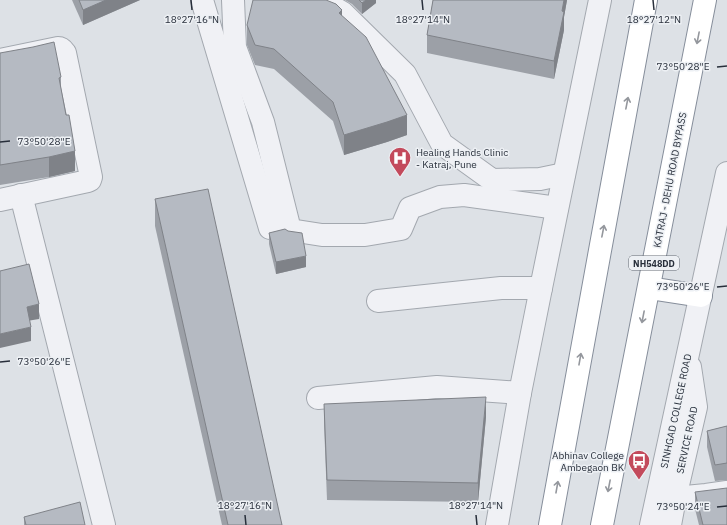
<svg xmlns="http://www.w3.org/2000/svg" width="727" height="525" font-family="'IBM Plex Sans',sans-serif">
	<rect width="100%" height="100%" fill="#dde1e6"/>
	<g fill="none" stroke-linecap="round" stroke-linejoin="round">
		<g stroke="#a3a8af" stroke-width="24">
			<g id="minor">
				<polyline points="202,0 270,228"/>
				<polyline points="233,0 235,47 263,122 290,230 322,235 365,235 401,229 410,208 440,197 464,195 557,208"/>
				<polyline points="321,0 343,13 405,74 442,144 492,180 540,179 564,174"/>
				<path d="M0 60 58 48C62 48 63 50 65 53L91 177 90 180 88 181 0 200"/>
				<polyline points="21,195 104,525"/>
				<polyline points="378,301 501,288 541,288"/>
				<polyline points="318,398 437,387 520,393"/>
				<polyline points="675,498 706,495 727,492"/>
				<polyline points="497,525 520,393 541,288 600,0"/>
				<polyline points="651,525 727,173"/>
				<polyline points="670,525 675,498 696,407 690,367"/>
			</g>
		</g>
		<g stroke="#868e9b" stroke-width="24">
			<g id="highway">
				<polyline points="649,288 701,296"/>
				<polyline points="550,525 601,245 646,0"/>
				<polyline points="602,525 705,0"/>
			</g>
		</g>
		<use href="#minor" stroke="#f0f1f5" stroke-width="22"/>
		<use href="#highway" stroke="#fff" stroke-width="22"/>
	</g>
	<g fill="#9ca0a7">
		<polygon points="72,0 140,0 83,25"/>
		<polygon points="345,0 376,0 376,3 362,14 352,4"/>
		<polygon points="433,0 567,0 564,17 564,30 554,79 427,53 427,35"/>
		<polygon points="342,17 407,135 387,142 344,155 333,121 274,69 255,65 247,45 247,25"/>
		<polygon points="0,53 61,77 61,91 75,171 49,177 0,185"/>
		<polygon points="155,199 282,525 222,525 155,226"/>
		<polygon points="269,233 306,267 276,274 269,244"/>
		<polygon points="324,404 486,417 478,502 327,500 324,423"/>
		<polygon points="727,426 727,480 715,481 707,447 707,431"/>
		<polygon points="695,492 727,525 699,525 695,509"/>
		<polygon points="24,517 85,525 24,525"/>
	</g>
	<g fill="#7f8288">
		<polygon points="106,0 140,0 83,25 83,10"/>
		<polygon points="366,0 376,0 376,3 362,14 362,3"/>
		<polygon points="564,0 567,0 564,17 564,30 554,79 554,61"/>
		<polygon points="342,10 342,30 339,13"/>
		<polygon points="407,115 407,135 387,142 344,155 344,135"/>
		<polygon points="75,151 75,171 49,177 49,157"/>
		<polygon points="306,256 306,267 276,274 276,262"/>
		<polygon points="39,304 39,319 27,321 27,307"/>
		<polygon points="31,327 31,341 0,348 0,334"/>
		<polygon points="486,397 486,417 478,502 478,483"/>
	</g>
	<g fill="#b5bac2" stroke="#7f8288">
		<polygon points="79,0 106,0 83,10"/>
		<polygon points="253,0 326,0 336,4 342,10 339,13 366,37 407,115 387,122 344,135 333,102 274,49 255,45 247,25"/>
		<polygon points="359,0 366,0 362,3"/>
		<polygon points="433,0 564,0 562,11 564,12 554,61 427,35"/>
		<polygon points="54,42 61,77 59,78 66,115 69,115 75,151 49,157 0,165 0,53 33,47"/>
		<polygon points="208,189 282,525 228,525 155,199"/>
		<polygon points="285,229 288,231 302,233 306,256 276,262 269,233"/>
		<polygon points="29,264 39,304 27,307 31,327 0,334 0,271"/>
		<polygon points="486,397 478,483 327,480 324,404"/>
		<polygon points="727,426 727,463 715,465 707,431"/>
		<polygon points="727,488 727,525 703,525 695,492"/>
		<polygon points="80,502 85,525 26,525 24,517"/>
	</g>
	<defs><path id="oneway-shaft" d="M-6 0H5M1.5-3L5.5 0L1.5 3" fill="none" stroke-width="1.6" stroke-linecap="round" stroke-linejoin="round"/></defs>
	<g stroke="#94979d">
		<use href="#oneway-shaft" transform="translate(698 38) rotate(101)"/>
		<use href="#oneway-shaft" transform="translate(627 103) rotate(-79)"/>
		<use href="#oneway-shaft" transform="translate(603 231) rotate(-79)"/>
		<use href="#oneway-shaft" transform="translate(643 317) rotate(101)"/>
		<use href="#oneway-shaft" transform="translate(580 359) rotate(-80)"/>
		<use href="#oneway-shaft" transform="translate(609 486) rotate(101)"/>
		<use href="#oneway-shaft" transform="translate(557 487) rotate(-80)"/>
	</g>
	<path fill="none" stroke="#282f3b" stroke-width="1.5" d="M191 0 192 10M422 0 423 10M653 0 654 10M717 67 727 66M0 142 10 141M717 287 727 286M0 362 10 361M717 507 727 506M245 515 246 525M476 515 477 525"/>
	<defs>
		<g id="hospital-pin" transform="scale(1.15)"><path d="M0 17L-7.5 6A9.5 9.5 0 1 1 7.5 6Z" fill="#c34a5c" stroke="#edf0f4"/><path d="M-5-5h3v3.5h4V-5h3V5h-3V1.5h-4V5h-3Z" fill="#fff"/></g>
		<g id="bus-pin" transform="scale(1.15)"><path d="M0 17L-7.5 6A9.5 9.5 0 1 1 7.5 6Z" fill="#c34a5c" stroke="#edf0f4"/><path d="M-5-6H5V4H4V6H2V4H-2V6H-4V4H-5ZM-3.5-4V0h7V-4ZM-3.5 1.2v1.5H-2V1.2ZM2 1.2v1.5H3.5V1.2Z" fill="#fff"/></g>
	</defs>
	<g fill-rule="evenodd">
		<use href="#hospital-pin" x="400" y="158"/>
		<use href="#bus-pin" x="639" y="461"/>
	</g>
	<g text-anchor="middle" dominant-baseline="central" stroke-width="3" stroke-linejoin="round" paint-order="stroke">
		<rect fill="#edf0f4" stroke="#636972" stroke-width="1" x="629" y="256" width="50" height="14" rx="3"/>
		<g font-size="9" font-weight="bold" fill="#282f3b">
			<text x="654" y="263">NH548DD</text>
		</g>
		<g font-size="10" fill="#282f3b" stroke="#edf0f4" text-anchor="start">
			<text x="416" y="152">Healing Hands Clinic<tspan x="416" dy="12">- Katraj, Pune</tspan></text>
			<text x="624" y="455" text-anchor="end">Abhinav College<tspan x="624" dy="12">Ambegaon BK</tspan></text>
		</g>
		<g font-size="10" fill="#282f3b" stroke="#edf0f4">
			<text transform="translate(670 180) rotate(-79)">KATRAJ - DEHU ROAD BYPASS</text>
			<text transform="translate(676 411) rotate(-78)">SINHGAD COLLEGE ROAD</text>
			<text transform="translate(687 440) rotate(-78)">SERVICE ROAD</text>
		</g>
	</g>
	<g font-size="10" text-anchor="middle" fill="#282f3b" stroke="#edf0f4" stroke-width="3" stroke-linejoin="round" paint-order="stroke">
		<text x="192" y="23">18°27'16"N</text>
		<text x="423" y="23">18°27'14"N</text>
		<text x="654" y="23">18°27'12"N</text>
		<text x="683" y="70">73°50'28"E</text>
		<text x="44" y="145">73°50'28"E</text>
		<text x="683" y="290">73°50'26"E</text>
		<text x="44" y="365">73°50'26"E</text>
		<text x="245" y="509">18°27'16"N</text>
		<text x="476" y="509">18°27'14"N</text>
		<text x="683" y="510">73°50'24"E</text>
	</g>
</svg>
